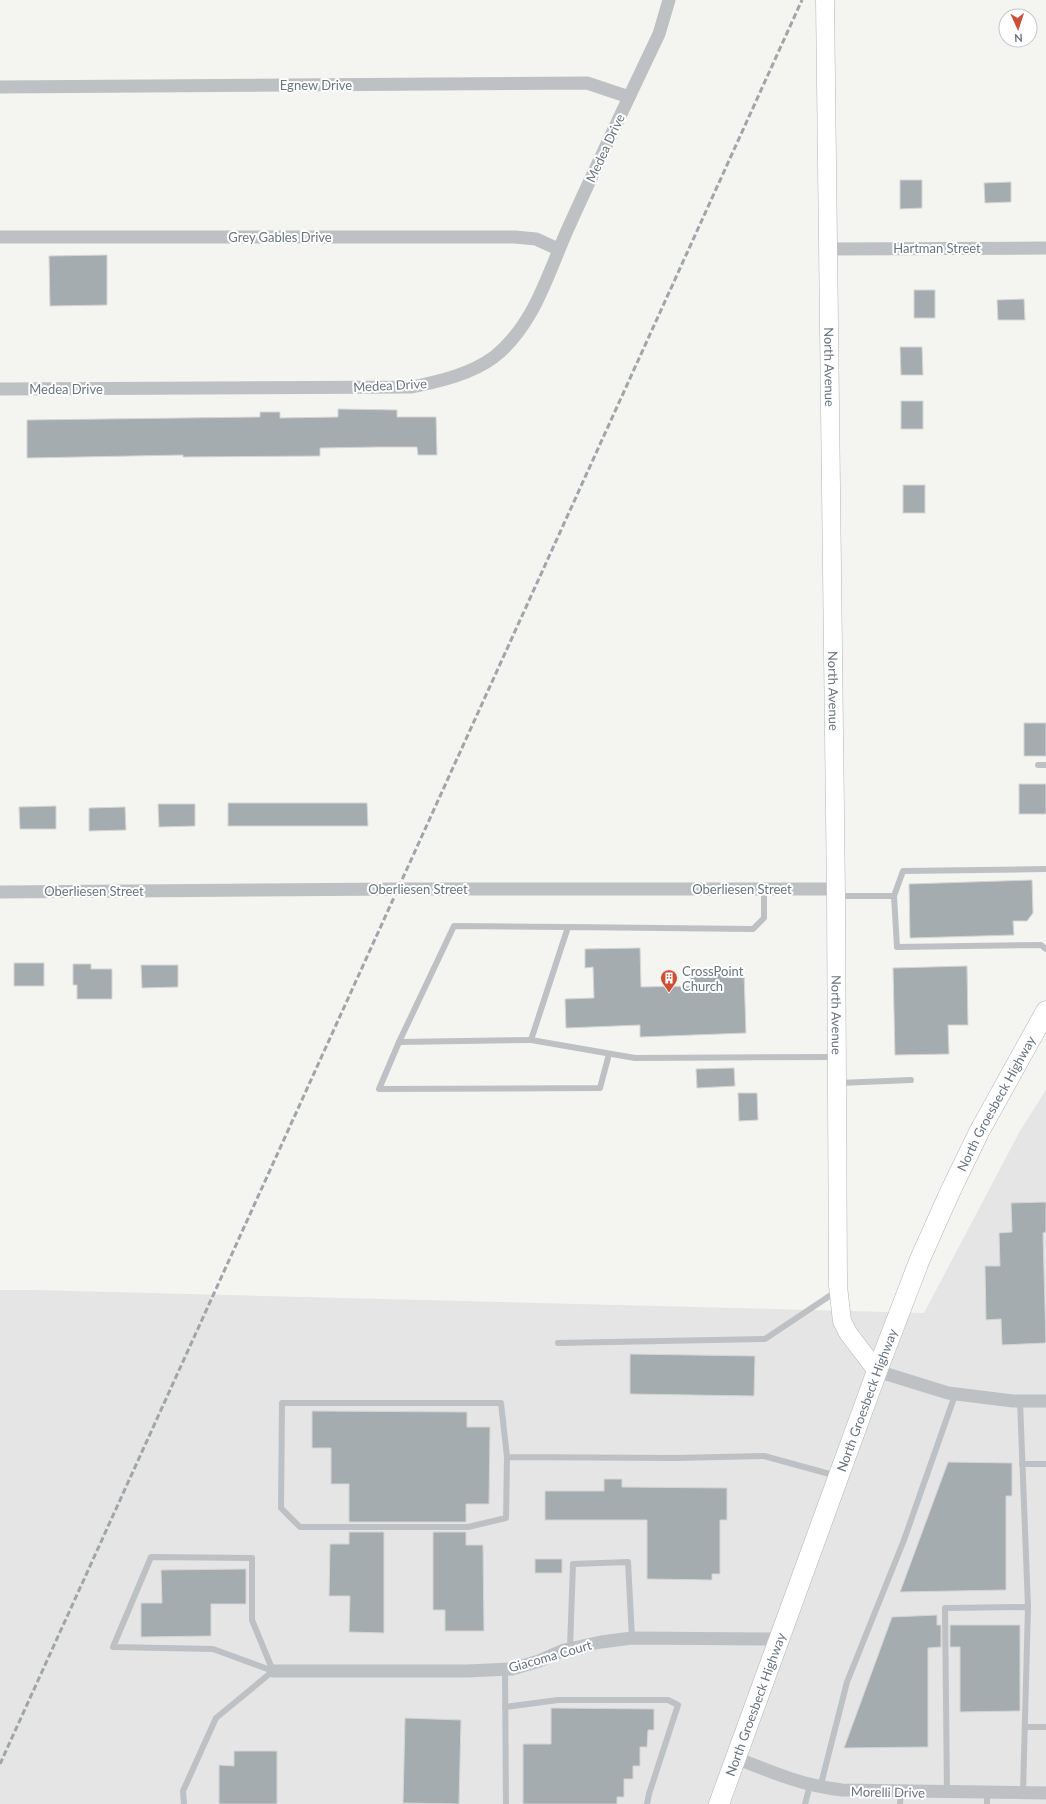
<svg xmlns="http://www.w3.org/2000/svg" width="1046" height="1804" font-family="Lato,sans-serif">
	<rect width="100%" height="100%" fill="#f4f4f1"/>
	<polygon fill="#e4e5e4" points="1046,1090 1046,1804 0,1804 0,1290 33,1290 924,1313 1020,1131"/>
	<g fill="#a5acb0" stroke="#d5d5d3">
		<polygon points="900,180 922,180 922,208 900,209"/>
		<polygon points="1011,182 1011,202 985,203 984,183"/>
		<polygon points="107,255 107,305 50,306 49,256"/>
		<rect x="914" y="290" width="21" height="28"/>
		<polygon points="1024,299 1025,320 998,320 997,300"/>
		<polygon points="900,347 922,347 923,375 901,375"/>
		<rect x="901" y="401" width="22" height="28"/>
		<polygon points="338,409 397,410 397,417 436,417 437,455 418,455 417,447 378,447 320,448 320,456 183,457 183,455 27,458 27,420 260,417 260,412 280,412 280,418 338,417"/>
		<rect x="903" y="485" width="22" height="28"/>
		<rect x="1024" y="723" width="22" height="33"/>
		<rect x="1019" y="784" width="27" height="30"/>
		<polygon points="228,803 367,803 368,826 228,826"/>
		<polygon points="158,804 195,804 195,826 159,827"/>
		<polygon points="56,806 56,829 20,829 19,807"/>
		<polygon points="125,807 126,830 89,831 89,808"/>
		<polygon points="1032,880 1033,913 1027,921 1013,921 1014,935 910,938 909,884"/>
		<polygon points="640,948 641,987 691,986 690,974 744,973 746,1033 640,1037 640,1025 566,1028 565,999 594,998 593,967 585,968 585,949"/>
		<rect x="14" y="963" width="30" height="23"/>
		<polygon points="73,964 91,964 91,969 112,969 112,999 77,999 77,985 73,985"/>
		<polygon points="141,965 178,965 178,987 142,988"/>
		<polygon points="967,966 968,1025 948,1025 949,1054 895,1055 893,968"/>
		<polygon points="734,1068 735,1086 697,1088 696,1069"/>
		<polygon points="738,1093 757,1093 758,1120 739,1121"/>
		<polygon points="1046,1202 1046,1232 1043,1233 1046,1343 1002,1345 1001,1319 986,1320 985,1266 1000,1266 999,1233 1012,1232 1011,1203"/>
		<polygon points="630,1354 755,1356 754,1396 630,1394"/>
		<polygon points="312,1411 467,1412 467,1427 490,1427 489,1504 466,1504 466,1522 349,1522 349,1484 331,1484 331,1448 312,1448"/>
		<polygon points="948,1462 1012,1463 1012,1496 1006,1496 1006,1590 900,1592"/>
		<polygon points="604,1479 622,1479 622,1487 727,1488 727,1520 720,1520 720,1574 712,1574 712,1580 647,1579 647,1520 545,1520 545,1491 604,1491"/>
		<polygon points="349,1532 384,1532 384,1633 349,1632 350,1596 329,1596 330,1544 349,1544"/>
		<polygon points="433,1532 466,1532 466,1545 483,1545 484,1631 445,1631 445,1610 433,1610"/>
		<rect x="535" y="1559" width="27" height="14"/>
		<polygon points="246,1569 246,1604 211,1604 211,1636 141,1637 141,1603 162,1603 161,1570"/>
		<polygon points="937,1615 937,1625 941,1625 941,1647 928,1648 928,1747 844,1748 892,1617"/>
		<polygon points="950,1625 1020,1625 1020,1711 960,1712 960,1647 950,1647"/>
		<polygon points="551,1708 654,1709 654,1730 648,1730 647,1747 640,1747 640,1766 633,1766 633,1779 624,1779 624,1797 617,1797 617,1804 523,1804 523,1744 551,1744"/>
		<polygon points="405,1718 461,1720 459,1804 403,1803"/>
		<polygon points="234,1751 277,1751 277,1804 219,1804 219,1765 234,1766"/>
	</g>
	<g fill="none" stroke-linecap="round" stroke-linejoin="round">
		<g stroke="#b0b5b8" stroke-width="19">
			<g id="secondary">
				<path id="s1" d="M825 0 836 896 838 1286 842 1321 848 1333 877 1371"/>
			</g>
		</g>
		<g stroke="#b1b5b8" stroke-width="21">
			<g id="primary">
				<path id="s2" d="M719 1804 877 1371 920 1259 950 1192 979 1132 1046 1011"/>
			</g>
		</g>
		<g stroke="#bdc1c4" stroke-width="6">
			<polyline points="1038,765 1046,765"/>
			<polyline points="764,889 764,918 753,929 568,927 531,1040 635,1058 835,1057"/>
			<polyline points="838,896 894,896 897,947 1041,945 1046,949"/>
			<polyline points="894,896 903,871 1046,869"/>
			<polyline points="531,1040 399,1042 454,926 568,927"/>
			<polyline points="399,1042 379,1089 600,1088 609,1054"/>
			<polyline points="839,1083 911,1080"/>
			<polyline points="558,1343 765,1339 837,1291"/>
			<polyline points="1020,1401 1028,1607"/>
			<polyline points="507,1457 501,1403 282,1403 281,1508 300,1527 468,1527 506,1518 507,1457 675,1458 764,1456 837,1476"/>
			<polyline points="1022,1464 1046,1464"/>
			<polygon points="151,1557 252,1558 252,1620 273,1671 213,1649 113,1647"/>
			<polyline points="570,1648 573,1564 628,1562 632,1638"/>
			<polyline points="505,1669 506,1804"/>
			<polyline points="505,1707 558,1700 668,1700 678,1705 649,1794 647,1804"/>
			<polyline points="1025,1727 1046,1727"/>
			<polyline points="820,1788 847,1682 904,1540 955,1395"/>
			<polyline points="947,1793 945,1608 1028,1607 1023,1793"/>
			<polyline points="184,1804 183,1791 216,1718 273,1671"/>
			<polyline points="805,1804 810,1785"/>
			<polyline points="900,1804 901,1792"/>
			<polyline points="987,1804 987,1793"/>
		</g>
		<g stroke="#bdc1c4" stroke-width="13">
			<polyline points="0,87 587,83 629,97"/>
			<polyline points="0,237 515,237 536,239 558,249"/>
			<polyline points="827,249 1046,248"/>
			<path d="M0 389 412 387C441 381 471 374 494 357 536 324 549 269 570 224 599 160 629 97 659 34L669 0"/>
			<polyline points="0,892 397,889 836,889"/>
			<polyline points="877,1371 948,1393 1013,1401 1046,1401"/>
			<polyline points="273,1671 467,1671 512,1669 539,1661 564,1650 601,1642 632,1638 779,1639"/>
			<path d="M736 1758C771 1772 804 1786 842 1790L1046 1793"/>
		</g>
		<use href="#secondary" stroke="#fff" stroke-width="18"/>
		<use href="#primary" stroke="#fff" stroke-width="20"/>
		<polyline stroke="#9fa5a9" stroke-width="3" stroke-dasharray="6 3" stroke-linecap="butt" points="0,1764 802,0"/>
	</g>
	<defs>
		<g id="building-pin" transform="scale(0.9)"><path d="M0 17L-7.5 6A9.5 9.5 0 1 1 7.5 6Z" fill="#ce4f37" stroke="#fff"/><path d="M-4-6H4V6H1V3H-1V6H-4ZM-2.5-4.3h1.7v1.8h-1.7ZM.8-4.3h1.7v1.8H.8ZM-2.5-1h1.7V.8h-1.7ZM.8-1h1.7V.8H.8Z" fill="#fff"/></g>
	</defs>
	<g fill-rule="evenodd">
		<use href="#building-pin" x="669" y="978"/>
	</g>
	<g text-anchor="middle" dominant-baseline="central" stroke-width="4" stroke-linejoin="round" paint-order="stroke">
		<g font-size="13" fill="#66757e" stroke="#fff">
			<text x="316" y="85">Egnew Drive</text>
			<text transform="translate(605 148) rotate(-65)">Medea Drive</text>
			<text x="280" y="237">Grey Gables Drive</text>
			<text x="937" y="248">Hartman Street</text>
			<text stroke="none"><textPath href="#s1" startOffset="367">North Avenue</textPath></text>
			<text transform="translate(390 385) rotate(-3)">Medea Drive</text>
			<text x="66" y="389">Medea Drive</text>
			<text stroke="none"><textPath href="#s1" startOffset="691">North Avenue</textPath></text>
			<text x="418" y="889">Oberliesen Street</text>
			<text x="742" y="889">Oberliesen Street</text>
			<text x="94" y="891">Oberliesen Street</text>
			<text stroke="none"><textPath href="#s1" startOffset="1015">North Avenue</textPath></text>
			<text stroke="none"><textPath href="#s2" startOffset="754">North Groesbeck Highway</textPath></text>
			<text stroke="none"><textPath href="#s2" startOffset="430">North Groesbeck Highway</textPath></text>
			<text transform="translate(550 1656) rotate(-16)">Giacoma Court</text>
			<text stroke="none"><textPath href="#s2" startOffset="106">North Groesbeck Highway</textPath></text>
			<text transform="translate(888 1792) rotate(1)">Morelli Drive</text>
		</g>
		<g font-size="13" fill="#66757e" stroke="#fff" text-anchor="start">
			<text x="682" y="971">CrossPoint<tspan x="682" dy="15">Church</tspan></text>
		</g>
	</g>
	<g transform="translate(1018 28) rotate(177)"><circle r="19" fill="#ffffff" stroke="#c2c8cb"/>
	<path d="M0-3L7 15L0 10L-7 15Z" fill="#ce4f37"/>
	<text y="-6" font-size="11" font-weight="bold" text-anchor="middle" fill="#66757e">N</text>
	</g>
</svg>
